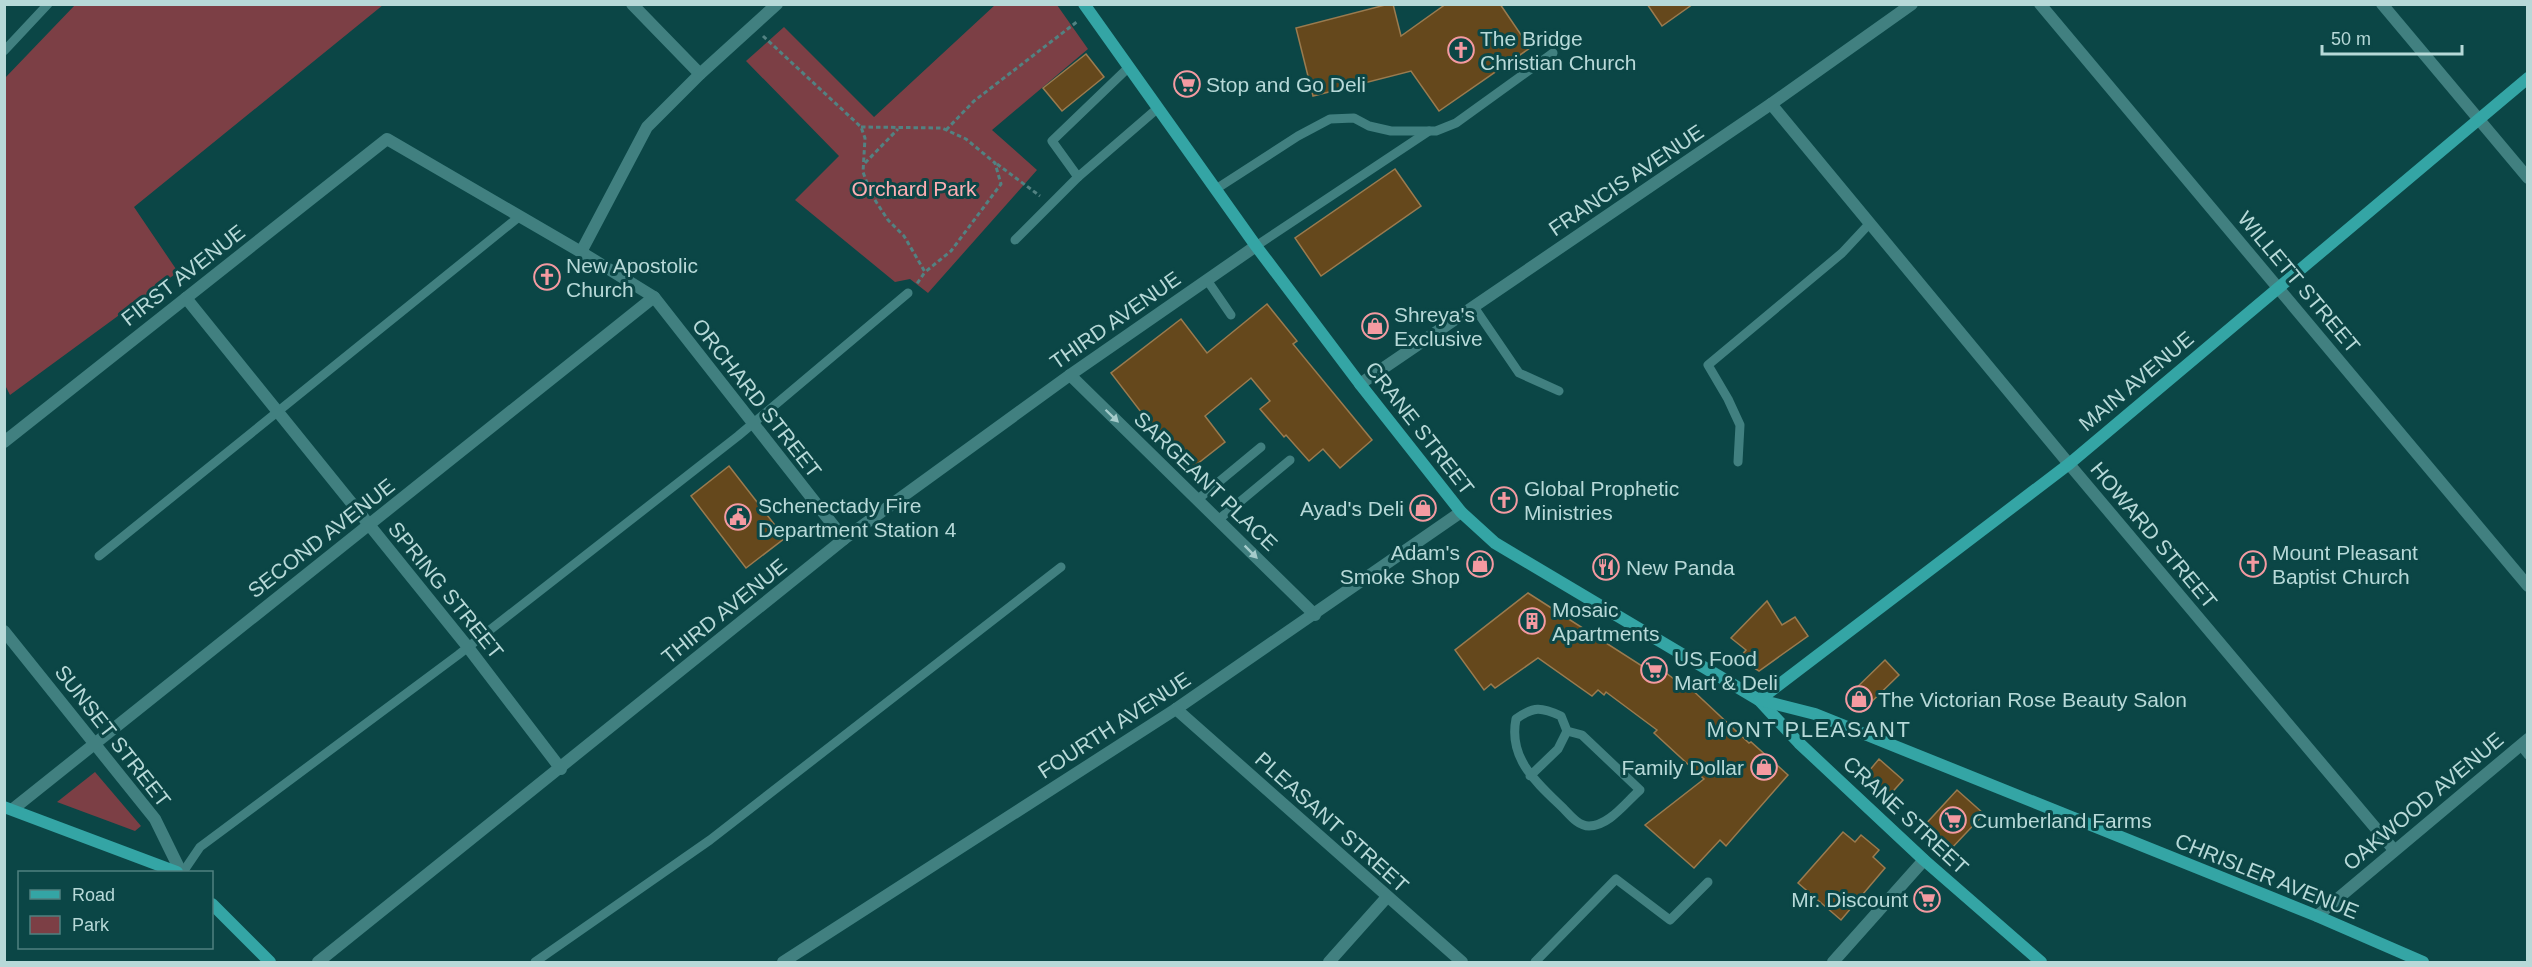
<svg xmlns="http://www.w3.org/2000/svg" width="2532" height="967" font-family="Arial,sans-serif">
	<rect width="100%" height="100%" fill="#0b4646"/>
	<g fill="#7c3f45">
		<polygon points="75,5 383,5 134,207 178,272 10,395 4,383 5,78"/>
		<polygon points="995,5 1057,5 1088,49 992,130 1037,170 928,293 910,279 895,282 795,200 839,156 746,61 784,27 874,117"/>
		<polygon points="95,772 141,826 135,831 57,802"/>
	</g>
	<g fill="#65481c" stroke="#9a7b4f" stroke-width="1.5">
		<polygon points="1389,4 1393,4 1401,36 1446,4 1500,4 1530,48 1439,111 1411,71 1313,96 1296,28"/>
		<polygon points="1647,4 1693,4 1662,26"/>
		<polygon points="1086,54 1104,77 1062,111 1043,88"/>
		<polygon points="1395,169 1421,206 1321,276 1295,238"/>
		<polygon points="1267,304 1297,341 1293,344 1372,440 1340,468 1323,449 1309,461 1286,435 1284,437 1260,409 1270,401 1251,378 1205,416 1225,442 1187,472 1111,373 1181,319 1207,353"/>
		<polygon points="729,466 785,538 746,568 691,496"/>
		<polygon points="1528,593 1645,668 1650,661 1686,688 1688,686 1749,743 1751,742 1788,775 1726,846 1720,840 1694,868 1645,825 1704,779 1654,733 1657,730 1606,692 1604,695 1598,690 1592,696 1538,658 1495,688 1491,684 1484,690 1455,650"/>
		<polygon points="1767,601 1782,625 1795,617 1808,636 1759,671 1739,658 1746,650 1731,638"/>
		<polygon points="1885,660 1899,675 1861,712 1847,697"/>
		<polygon points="1879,759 1903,780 1888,797 1864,777"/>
		<polygon points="1957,790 1984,814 1949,851 1923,827"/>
		<polygon points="1843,832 1855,842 1861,835 1879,850 1873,857 1885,868 1841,920 1798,883"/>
	</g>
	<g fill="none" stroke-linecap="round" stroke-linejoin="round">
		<g stroke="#528282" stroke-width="3" stroke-dasharray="4.5 3" stroke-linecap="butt">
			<polyline points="763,36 861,127 865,138 863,172 871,194 888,220 904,236 925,272 916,285"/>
			<polyline points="861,127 942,128 966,139 995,163 1001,184 951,251 925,272"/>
			<polyline points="946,130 974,101 1078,21"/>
			<polyline points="865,163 898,129"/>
			<polyline points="997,164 1040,196"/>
		</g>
		<g stroke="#418080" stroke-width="9">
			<polyline points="4,51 48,4"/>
			<polyline points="1129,67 1052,141 1078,177 1158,108"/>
			<polyline points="1216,189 1298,136 1330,119 1354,118 1369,126 1391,131 1436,131 1456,123 1553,53"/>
			<polyline points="1015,240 1078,177"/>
			<polyline points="1256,246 1429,131"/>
			<polyline points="1207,280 1231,315"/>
			<polyline points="1474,307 1519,373 1559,391"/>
			<polyline points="1738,462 1740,425 1728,399 1708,365 1842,253 1870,223"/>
			<polyline points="1197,500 1261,447"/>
			<polyline points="1218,520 1290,460"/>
			<polyline points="99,556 520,216"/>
			<polyline points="2520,745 2528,755"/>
			<path d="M1530 776 1558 749 1567 731 1561 716C1541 707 1534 706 1516 719 1508 759 1537 783 1563 808 1570 815 1578 826 1589 826 1609 826 1626 802 1640 790L1582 735 1567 731"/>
			<polyline points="183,872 200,847 458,655 738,436 908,293"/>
			<polyline points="535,962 710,840 1061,567"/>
			<polyline points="1535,962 1616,879 1670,920 1708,882"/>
		</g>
		<g stroke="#418080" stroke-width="12">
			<polyline points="632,4 700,74"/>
			<polyline points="2040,4 2528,586"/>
			<polyline points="2382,4 2528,178"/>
			<polyline points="1771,104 2069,464 2394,850"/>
			<polyline points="581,252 647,127 700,74 777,4"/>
			<polyline points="186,298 467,646 561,769"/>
			<polyline points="1070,375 1315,615"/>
			<polyline points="1360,384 1771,104 1912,4"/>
			<polyline points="4,442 387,139 581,252 654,297 844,539"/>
			<polyline points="4,631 155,819 181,872"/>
			<polyline points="1176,709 1462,962"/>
			<polyline points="13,809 654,297"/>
			<polyline points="2317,916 2528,739"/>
			<polyline points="318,962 844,539 1070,375 1256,246"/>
			<polyline points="783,962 1176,709 1461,512"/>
			<polyline points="1329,962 1387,897"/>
			<polyline points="1833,962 1924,860"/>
		</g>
		<g stroke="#34a5a5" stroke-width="12">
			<polyline points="1084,4 1256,246 1360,384 1461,512 1495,543 1759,700 1799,743 1924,860 2041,962"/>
			<polyline points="1759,700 2069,464 2528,78"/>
			<polyline points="1760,700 1815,714 2317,916 2423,962"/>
			<polyline points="4,807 177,872"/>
			<polyline points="212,904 270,962"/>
		</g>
	</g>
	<defs><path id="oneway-solid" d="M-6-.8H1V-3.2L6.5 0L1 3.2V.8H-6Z" transform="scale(1.5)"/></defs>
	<g fill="#a5cccb">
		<use href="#oneway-solid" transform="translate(1112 416) rotate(44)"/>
		<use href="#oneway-solid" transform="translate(1251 552) rotate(45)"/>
	</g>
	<defs>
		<g id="church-ring" transform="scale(1.35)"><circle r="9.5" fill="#0b4646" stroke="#f49aa1" stroke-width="1.5"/><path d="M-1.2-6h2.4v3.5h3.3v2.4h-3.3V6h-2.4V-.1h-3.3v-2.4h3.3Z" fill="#f49aa1"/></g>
		<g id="supermarket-ring" transform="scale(1.35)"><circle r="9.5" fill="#0b4646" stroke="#f49aa1" stroke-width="1.5"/><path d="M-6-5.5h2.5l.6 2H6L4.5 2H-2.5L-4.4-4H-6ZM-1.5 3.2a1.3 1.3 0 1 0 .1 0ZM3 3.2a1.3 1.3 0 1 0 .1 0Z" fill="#f49aa1"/></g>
		<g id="shop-ring" transform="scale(1.35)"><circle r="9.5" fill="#0b4646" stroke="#f49aa1" stroke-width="1.5"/><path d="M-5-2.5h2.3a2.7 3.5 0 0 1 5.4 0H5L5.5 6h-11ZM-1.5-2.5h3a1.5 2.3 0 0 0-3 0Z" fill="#f49aa1"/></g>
		<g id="civic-ring" transform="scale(1.35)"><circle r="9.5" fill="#0b4646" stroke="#f49aa1" stroke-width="1.5"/><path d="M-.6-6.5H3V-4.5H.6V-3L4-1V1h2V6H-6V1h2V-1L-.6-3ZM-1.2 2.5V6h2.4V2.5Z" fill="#f49aa1"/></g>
		<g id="restaurant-ring" transform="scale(1.35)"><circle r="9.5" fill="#0b4646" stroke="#f49aa1" stroke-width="1.5"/><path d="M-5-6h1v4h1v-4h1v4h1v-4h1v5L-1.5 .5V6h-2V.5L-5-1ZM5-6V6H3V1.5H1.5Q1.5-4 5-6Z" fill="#f49aa1"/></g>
		<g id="building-ring" transform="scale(1.35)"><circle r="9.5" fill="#0b4646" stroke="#f49aa1" stroke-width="1.5"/><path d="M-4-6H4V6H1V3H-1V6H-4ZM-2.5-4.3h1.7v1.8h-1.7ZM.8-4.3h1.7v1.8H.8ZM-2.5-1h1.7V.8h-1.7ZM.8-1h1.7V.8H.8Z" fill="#f49aa1"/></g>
	</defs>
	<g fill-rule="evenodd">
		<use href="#church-ring" x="1461" y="50"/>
		<use href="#supermarket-ring" x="1187" y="84"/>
		<use href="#church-ring" x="547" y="277"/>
		<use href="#shop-ring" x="1375" y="326"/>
		<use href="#church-ring" x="1504" y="500"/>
		<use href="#shop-ring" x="1423" y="508"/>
		<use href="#civic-ring" x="738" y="517"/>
		<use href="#shop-ring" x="1480" y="564"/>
		<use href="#church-ring" x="2253" y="564"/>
		<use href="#restaurant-ring" x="1606" y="567"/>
		<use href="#building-ring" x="1532" y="621"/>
		<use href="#supermarket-ring" x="1654" y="670"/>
		<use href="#shop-ring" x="1859" y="699"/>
		<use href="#shop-ring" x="1764" y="767"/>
		<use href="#supermarket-ring" x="1953" y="820"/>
		<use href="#supermarket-ring" x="1927" y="899"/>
	</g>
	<g text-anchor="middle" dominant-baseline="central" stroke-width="6" stroke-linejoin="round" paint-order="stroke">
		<g font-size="21" fill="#b7d9d8" stroke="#0b4646" text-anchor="start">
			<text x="1480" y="38">The Bridge<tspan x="1480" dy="24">Christian Church</tspan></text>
			<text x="1206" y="84">Stop and Go Deli</text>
			<text x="566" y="265">New Apostolic<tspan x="566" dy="24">Church</tspan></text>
			<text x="1394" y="314">Shreya's<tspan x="1394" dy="24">Exclusive</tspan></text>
			<text x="1524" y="488">Global Prophetic<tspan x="1524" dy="24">Ministries</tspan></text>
			<text x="758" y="505">Schenectady Fire<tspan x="758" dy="24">Department Station 4</tspan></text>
			<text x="1404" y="508" text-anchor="end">Ayad's Deli</text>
			<text x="1460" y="552" text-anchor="end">Adam's<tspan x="1460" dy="24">Smoke Shop</tspan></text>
			<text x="2272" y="552">Mount Pleasant<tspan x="2272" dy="24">Baptist Church</tspan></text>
			<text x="1626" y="567">New Panda</text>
			<text x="1552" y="609">Mosaic<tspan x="1552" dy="24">Apartments</tspan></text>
			<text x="1674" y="658">US Food<tspan x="1674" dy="24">Mart &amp; Deli</tspan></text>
			<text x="1878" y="699">The Victorian Rose Beauty Salon</text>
			<text x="1744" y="767" text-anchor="end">Family Dollar</text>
			<text x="1972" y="820">Cumberland Farms</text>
			<text x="1908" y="899" text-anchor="end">Mr. Discount</text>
		</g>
		<g font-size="21" fill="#b7d9d8" stroke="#0b4646">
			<text transform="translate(1626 180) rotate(-34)">FRANCIS AVENUE</text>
			<text transform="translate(183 275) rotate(-38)">FIRST AVENUE</text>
			<text transform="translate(2299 282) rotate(50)">WILLETT STREET</text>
			<text transform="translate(1115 320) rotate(-35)">THIRD AVENUE</text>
			<text transform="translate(2136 381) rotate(-40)">MAIN AVENUE</text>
			<text transform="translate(757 398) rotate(52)">ORCHARD STREET</text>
			<text transform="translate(1420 428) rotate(52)">CRANE STREET</text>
			<text transform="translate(1206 481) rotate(44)">SARGEANT PLACE</text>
			<text transform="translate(2154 535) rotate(50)">HOWARD STREET</text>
			<text transform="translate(321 538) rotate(-38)">SECOND AVENUE</text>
			<text transform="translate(446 590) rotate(51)">SPRING STREET</text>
			<text transform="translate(724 611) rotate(-39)">THIRD AVENUE</text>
			<text transform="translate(1114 725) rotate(-33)">FOURTH AVENUE</text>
			<text transform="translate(113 736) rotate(52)">SUNSET STREET</text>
			<text transform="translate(2423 801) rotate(-40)">OAKWOOD AVENUE</text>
			<text transform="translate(1906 815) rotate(43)">CRANE STREET</text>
			<text transform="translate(1332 822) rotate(42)">PLEASANT STREET</text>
			<text transform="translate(2267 876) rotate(22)">CHRISLER AVENUE</text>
		</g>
		<g font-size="21" fill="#fcaeb3" stroke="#0b4646">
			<text x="914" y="188">Orchard Park</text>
		</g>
		<g font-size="22" letter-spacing="1.5" fill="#b7d9d8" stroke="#0b4646">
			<text x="1809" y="729">MONT PLEASANT</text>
		</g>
	</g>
	<rect width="2532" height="967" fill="none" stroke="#b7d9d8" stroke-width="12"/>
	<rect x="18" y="871" width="195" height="78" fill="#0b4646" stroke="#508180" stroke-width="1.5"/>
	<rect x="30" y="890" width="30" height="9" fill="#34a5a5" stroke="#508180" stroke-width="1.5"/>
	<text x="72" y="901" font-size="18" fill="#b7d9d8">Road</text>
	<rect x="30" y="916" width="30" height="18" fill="#7c3f45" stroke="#508180" stroke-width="1.5"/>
	<text x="72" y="931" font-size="18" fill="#b7d9d8">Park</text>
	<path d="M2322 45v9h140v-9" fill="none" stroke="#b7d9d8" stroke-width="3"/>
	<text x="2331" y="45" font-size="18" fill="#b7d9d8" stroke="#0b4646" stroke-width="4.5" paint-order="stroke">50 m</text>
</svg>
